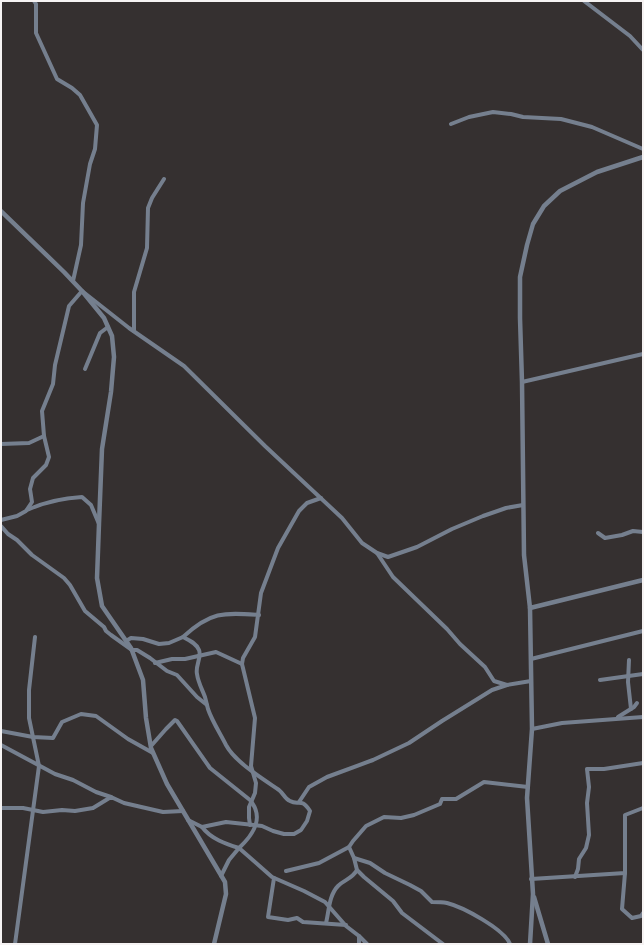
<svg xmlns="http://www.w3.org/2000/svg" width="644" height="945" font-family="Quicksand,sans-serif">
	<rect width="100%" height="100%" fill="#353030"/>
	<g fill="none" stroke-linecap="round" stroke-linejoin="round">
		<g stroke="#757f8e" stroke-width="4">
			<polyline points="34,1 36,4 36,33 57,79 72,88 80,95 97,125 95,149 90,164 83,203 81,245 73,281"/>
			<polyline points="584,1 630,36 643,50"/>
			<polyline points="451,124 469,117 493,112 511,114 523,117 561,119 592,127 643,149"/>
			<polyline points="134,331 134,292 147,248 148,208 152,198 164,179"/>
			<polyline points="85,369 100,333 108,327"/>
			<polyline points="522,382 643,354"/>
			<polyline points="1,444 29,443 44,436"/>
			<path d="M27 510C45 502 63 498 82 497L91 505 99 524"/>
			<polyline points="1,520 17,516 26,511 32,502 30,489 33,478 46,465 49,457 44,436 42,411 53,384 55,365 69,306 82,291 129,328 184,366 265,446 342,518 362,543 377,553 388,557 417,547 452,529 483,516 506,508 523,505"/>
			<polyline points="1,526 8,534 17,540 32,555 64,578 70,585 85,611 104,627 106,631 111,635 132,650 137,650 150,658 167,671 177,675 197,697 207,705"/>
			<polyline points="598,533 605,538 622,535 633,531 643,532"/>
			<polyline points="377,553 393,577 447,629 460,644 485,667 494,681 507,685 531,681"/>
			<path d="M183 637C210 612 223 612 259 615"/>
			<path d="M126 641 131 638 143 639 159 644 169 643 183 637C189 640 196 643 199 650 202 657 195 666 197 674 198 682 202 689 205 697 206 701 207 705 208 709 212 721 220 733 226 745 235 762 263 779 279 790 283 793 285 799 290 801 299 806 301 797 310 811L307 821 301 830 294 834H284L273 831 262 826 226 822 202 827 188 820"/>
			<polyline points="531,659 643,631"/>
			<polyline points="629,660 628,682 631,709"/>
			<polyline points="155,663 172,659 185,659 216,652 242,664 255,718 251,766 256,783 255,793 249,807 249,818 250,825"/>
			<polyline points="242,664 243,658 255,637 261,593 278,548 299,511 307,503 321,498"/>
			<polyline points="600,680 643,674"/>
			<polyline points="618,717 634,707 637,703"/>
			<polyline points="532,729 562,723 643,717"/>
			<polyline points="1,731 33,737 53,738 62,722 81,714 96,716 128,739 153,753"/>
			<polyline points="1,745 55,774 73,780 96,792 111,797"/>
			<path d="M151 746 166 729 175 720 177 721 210 768 250 800C265 818 253 835 239 848L272 877 304 891 325 902 346 926 359 936V944"/>
			<polyline points="299,802 309,787 327,777 373,760 409,743 442,721 492,690 507,685"/>
			<polyline points="1,808 23,808 43,812 62,810 75,811 93,808 111,797 124,803 163,812 183,811"/>
			<path d="M202 827C211 839 226 844 239 848L229 860 221 876"/>
			<path d="M349 847 354 858 370 863 385 873 410 885 421 891 432 902C437 902 442 902 447 903 463 907 504 929 510 944"/>
			<polyline points="354,858 357,870 364,877 393,901 402,913 443,944"/>
			<polyline points="286,871 319,863 349,847 353,841 366,826 384,817 401,818 414,815 440,804 442,799 456,799 484,782 528,787"/>
			<polyline points="625,873 622,909 632,918 641,916 643,913"/>
			<polyline points="575,877 578,869 579,859 586,848 589,835 587,803 589,787 587,769 604,769 643,763"/>
			<polyline points="274,878 268,917 288,920 297,918 303,922 346,925"/>
			<polyline points="531,879 625,873 625,815 643,808"/>
			<path d="M326 923C329 911 329 895 338 886 345 879 352 879 357 870"/>
			<polyline points="359,936 367,944"/>
			<polyline points="15,944 39,766 29,718 29,690 35,637"/>
		</g>
		<g stroke="#757f8e" stroke-width="4.5">
			<polyline points="1,211 64,272 82,291 104,318 112,336 114,357 111,392 102,449 99,524 97,578 102,606 131,648 143,680 146,718 151,748 167,784 225,882 226,894 214,944"/>
			<polyline points="530,608 643,580"/>
			<polyline points="534,897 548,944"/>
			<polyline points="530,944 533,894 527,798 532,729 530,608 524,555 522,382 520,318 520,277 527,245 533,224 544,206 560,191 597,172 643,157"/>
		</g>
	</g>
	<rect width="644" height="945" fill="none" stroke="#f6f3f3" stroke-width="4"/>
</svg>
